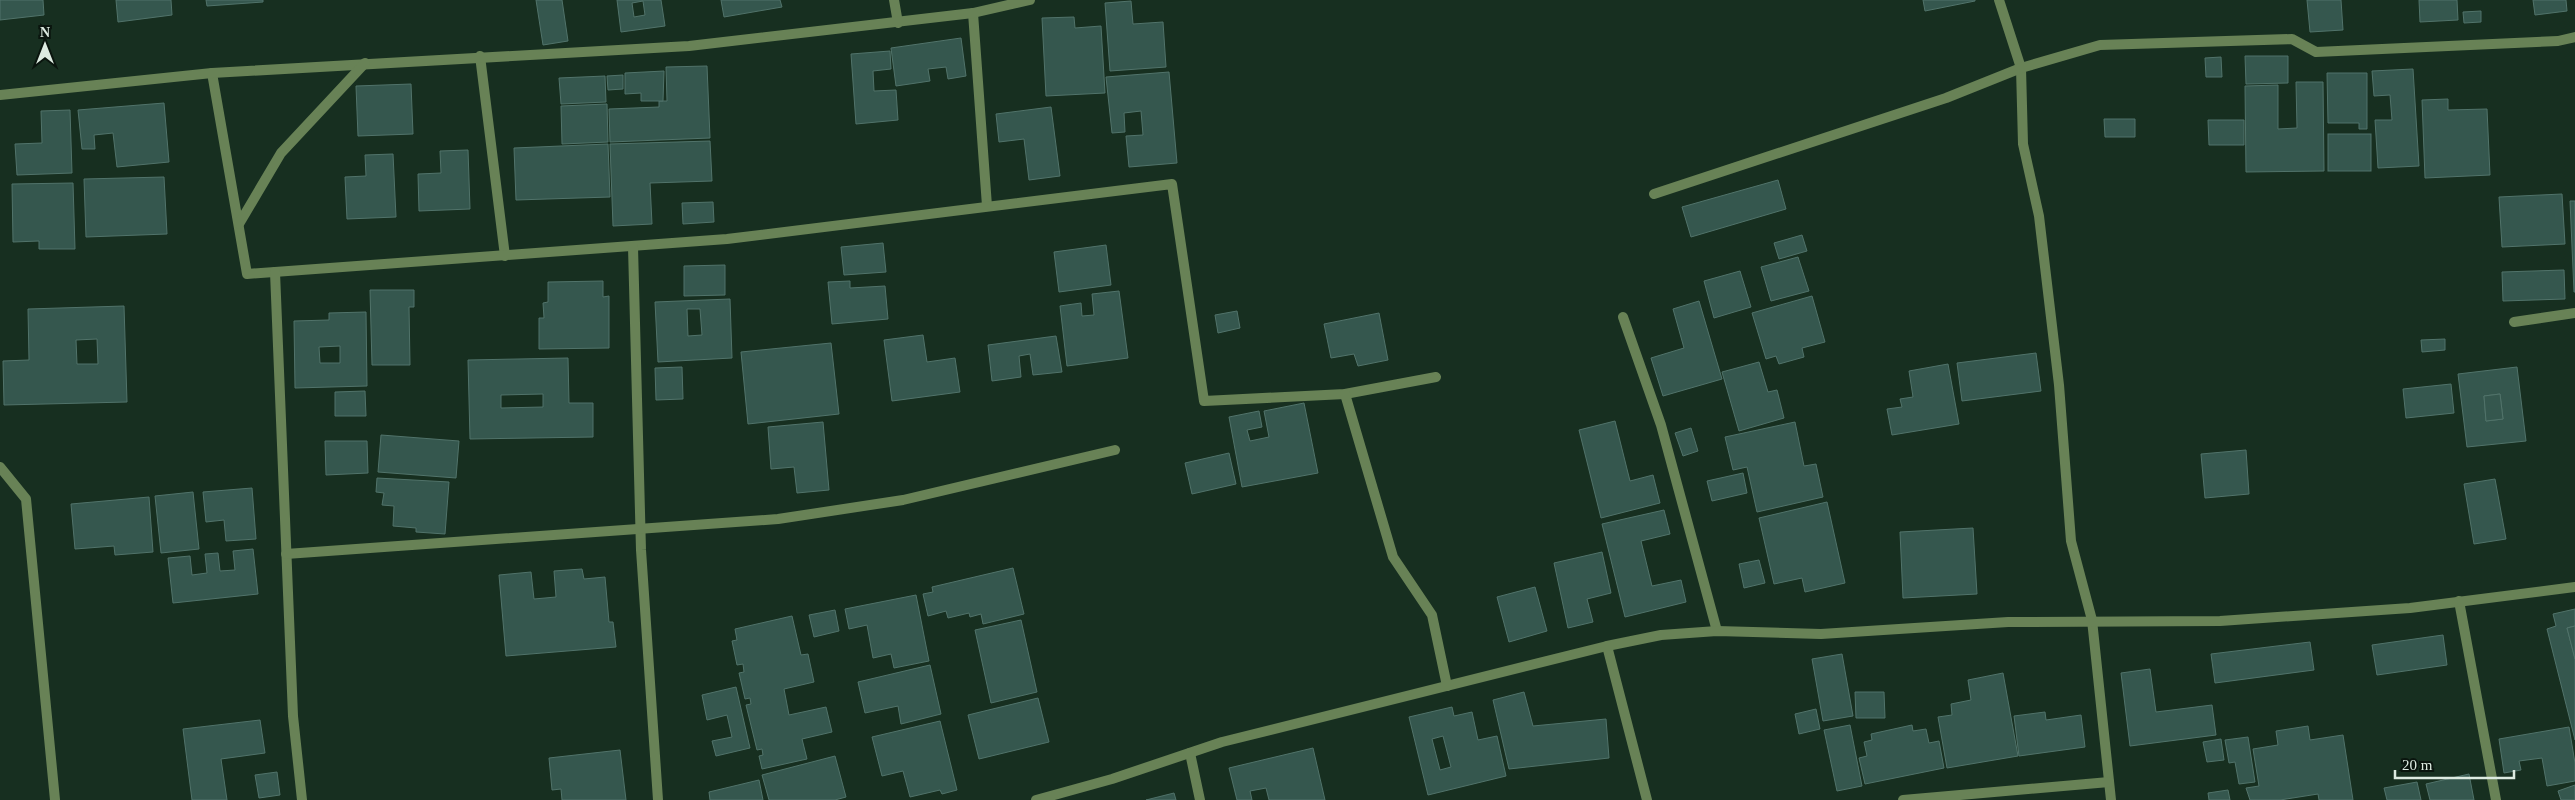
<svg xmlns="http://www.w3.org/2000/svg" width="2575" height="800" font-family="Georgia,serif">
	<rect width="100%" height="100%" fill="#172f20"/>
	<g fill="#35574e" stroke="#51736a" fill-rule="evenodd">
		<polygon points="0,0 43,0 44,15 0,20"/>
		<polygon points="116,0 171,0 172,15 118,22"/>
		<polygon points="206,0 263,0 263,2 207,6"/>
		<polygon points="536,0 562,0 568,41 543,45"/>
		<path d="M617 0H661L665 26 621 32ZM643 1 645 15 634 17 632 3Z"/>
		<polygon points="721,0 780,0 782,7 724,17"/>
		<polygon points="1923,0 1975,0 1975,1 1925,11"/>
		<polygon points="2307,0 2341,0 2343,30 2310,32"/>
		<polygon points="2419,0 2457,0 2458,20 2420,22"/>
		<polygon points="2533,0 2566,0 2567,11 2535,15"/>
		<polygon points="1131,1 1133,24 1163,22 1166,67 1110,71 1105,3"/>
		<polygon points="2481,11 2481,22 2464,23 2463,12"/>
		<polygon points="1074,17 1075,28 1101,26 1105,93 1046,96 1042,18"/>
		<polygon points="961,38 966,76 948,79 946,67 928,69 930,81 896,86 891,48"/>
		<polygon points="890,51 891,69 873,71 874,91 896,90 898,120 856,124 851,54"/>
		<polygon points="2245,56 2288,56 2288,83 2246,84"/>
		<polygon points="2221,57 2222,77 2206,77 2205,58"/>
		<polygon points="707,66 710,138 610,142 609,109 659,107 659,101 667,101 666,67"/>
		<polygon points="2413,69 2419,166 2378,168 2375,120 2392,120 2390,95 2374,96 2372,71"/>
		<polygon points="664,71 663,101 641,101 641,93 625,94 625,73"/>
		<polygon points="1169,72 1177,163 1129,167 1126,136 1143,135 1141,111 1124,113 1125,132 1112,133 1106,77"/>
		<polygon points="2327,73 2367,73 2367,129 2359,129 2359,123 2328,123"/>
		<polygon points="623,75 623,89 608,90 607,76"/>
		<polygon points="605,76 606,102 561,104 559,78"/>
		<polygon points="2296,82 2323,82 2324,171 2246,172 2245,86 2278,85 2278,129 2297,128"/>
		<polygon points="411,84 413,134 358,136 356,86"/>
		<polygon points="2448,99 2448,110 2487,109 2490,175 2425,178 2422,100"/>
		<polygon points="164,103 169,162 117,167 113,133 94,135 95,149 82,149 78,110"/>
		<polygon points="607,104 608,142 562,144 561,106"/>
		<polygon points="1051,107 1060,176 1029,180 1024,139 999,142 996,114"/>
		<polygon points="70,110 72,173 17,175 15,144 42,143 41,111"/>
		<polygon points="2104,119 2135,119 2135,137 2105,137"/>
		<polygon points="2208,120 2244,120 2244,145 2209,145"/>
		<rect x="2328" y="134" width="43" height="37"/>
		<polygon points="710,141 712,181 650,183 652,224 613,226 610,144"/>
		<polygon points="608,144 610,197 516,200 514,148"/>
		<polygon points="468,150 470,209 419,211 418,174 441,173 440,151"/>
		<polygon points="393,154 396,217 347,219 345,177 366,176 365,155"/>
		<polygon points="164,177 167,234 86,237 84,179"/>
		<polygon points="1778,180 1786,209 1691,237 1682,207"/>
		<polygon points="73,183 75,249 39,249 39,241 13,242 12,184"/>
		<polygon points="2562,194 2565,244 2502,247 2499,197"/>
		<polygon points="2570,201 2575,201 2575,292 2574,292"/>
		<polygon points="713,202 714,222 683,224 682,203"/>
		<polygon points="1802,235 1807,251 1779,259 1774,243"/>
		<polygon points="883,243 886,272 844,275 841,247"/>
		<polygon points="1106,245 1111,285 1059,292 1054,252"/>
		<polygon points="1798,257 1809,291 1771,301 1761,267"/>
		<polygon points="725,265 725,295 684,296 684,266"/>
		<polygon points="2564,270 2565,299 2503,301 2502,272"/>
		<polygon points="1740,271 1751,307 1714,318 1704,281"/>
		<polygon points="603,281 603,297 609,296 609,348 539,349 539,318 544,318 543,303 548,302 548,282"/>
		<polygon points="850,281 850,288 885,286 888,319 832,324 828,282"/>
		<polygon points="370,290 414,290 414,307 409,307 410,365 372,365"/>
		<polygon points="1119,291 1128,358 1067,366 1060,306 1081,303 1082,316 1094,315 1092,294"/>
		<polygon points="1812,296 1825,342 1802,348 1804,357 1779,364 1776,356 1766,359 1752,313"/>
		<path d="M730 299 732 358 658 362 655 302ZM687 309H700L702 335 688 336Z"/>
		<polygon points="1699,301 1722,379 1663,396 1651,358 1684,348 1673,309"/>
		<path d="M124 306 127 402 4 405 3 361 29 360 28 309ZM97 339 98 364H77L76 340Z"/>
		<polygon points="1237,311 1240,328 1218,333 1215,315"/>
		<path d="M366 312 367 386 295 388 294 321 329 320V313ZM340 346V363H320L319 347Z"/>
		<polygon points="1379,313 1388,360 1358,366 1354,354 1331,358 1324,324"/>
		<polygon points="923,335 927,362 955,358 960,392 892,401 884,340"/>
		<polygon points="1056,336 1062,372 1033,375 1030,354 1019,356 1021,377 992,381 988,345"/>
		<polygon points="2445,339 2445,350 2422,352 2421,340"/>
		<polygon points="831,343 839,414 748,424 741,352"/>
		<polygon points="2036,353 2041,391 1962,401 1957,363"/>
		<path d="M568 358 569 403H593V437L470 439 468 360ZM543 394V407L501 408V395Z"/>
		<polygon points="1759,362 1768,392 1777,390 1784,418 1739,431 1722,372"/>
		<polygon points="1948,364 1959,424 1892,435 1887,409 1902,407 1900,399 1913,397 1909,371"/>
		<polygon points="682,367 683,399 656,400 655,368"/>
		<path d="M2517 367 2526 441 2467 447 2458 374ZM2500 394 2503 419 2486 421 2484 396Z"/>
		<polygon points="2451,384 2454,413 2406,418 2403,389"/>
		<polygon points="365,391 366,416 335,416 335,392"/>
		<polygon points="2500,394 2503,419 2486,421 2484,396"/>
		<polygon points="1304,403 1318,473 1242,487 1229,417 1259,411 1262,427 1247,430 1250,441 1269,437 1264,411"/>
		<polygon points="1615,421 1630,481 1653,475 1660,503 1601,518 1579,430"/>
		<polygon points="823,422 829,490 797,493 794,467 771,469 768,427"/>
		<polygon points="1795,422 1804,466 1816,464 1823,497 1757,512 1747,467 1733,470 1725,437"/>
		<polygon points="1691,428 1698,451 1683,456 1675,433"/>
		<polygon points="381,435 459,441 456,478 378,472"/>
		<polygon points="325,441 367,441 368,473 326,475"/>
		<polygon points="2246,450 2249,494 2205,498 2201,454"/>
		<polygon points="1229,453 1236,484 1192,494 1185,463"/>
		<polygon points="1743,473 1747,493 1712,501 1707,481"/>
		<polygon points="377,478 449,482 445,534 416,532 416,528 393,526 394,506 382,505 384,493 376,492"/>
		<polygon points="2495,479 2506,539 2474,544 2464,484"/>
		<polygon points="252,488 256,539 226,541 224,520 206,522 203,492"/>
		<polygon points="193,492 199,549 161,553 155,496"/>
		<polygon points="149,497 153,552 115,555 114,546 75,549 71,504"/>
		<polygon points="1827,502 1845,583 1805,592 1802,578 1774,584 1759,518"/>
		<polygon points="1664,510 1670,534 1641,541 1652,586 1681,580 1686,602 1625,617 1602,524"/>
		<polygon points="1973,528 1977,594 1903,598 1900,532"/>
		<polygon points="253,549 258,594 173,603 168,558 190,556 192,575 207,573 205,554 218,553 220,571 235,570 233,551"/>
		<polygon points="1602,552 1611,593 1587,599 1593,622 1568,628 1554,563"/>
		<polygon points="1759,560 1765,583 1744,588 1739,564"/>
		<polygon points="1013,568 1024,614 983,624 981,614 970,617 969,613 948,618 946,611 928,616 923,594 933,592 932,587"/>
		<polygon points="582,569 584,579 605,577 609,622 613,622 616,647 506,656 499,575 531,572 534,599 556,597 554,571"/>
		<polygon points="1535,587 1547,631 1509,642 1497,597"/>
		<polygon points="916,595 929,661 894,668 891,654 873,658 867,625 849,629 845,609"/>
		<polygon points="2575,609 2575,626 2567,628 2575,659 2575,740 2547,629 2556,626 2553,614"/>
		<polygon points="835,610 839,631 814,637 809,615"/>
		<polygon points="792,616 801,655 808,654 814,682 784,689 789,715 826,707 832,732 802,739 807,759 762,769 759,756 763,755 762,749 757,750 746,705 751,704 750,698 745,699 739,673 744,672 743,664 737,665 732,641 737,640 735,629"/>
		<polygon points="1021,620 1037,692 991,703 975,630"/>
		<polygon points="2575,626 2575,659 2567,628"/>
		<polygon points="2443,635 2447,665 2377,675 2372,645"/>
		<polygon points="2310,642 2314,670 2215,683 2211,654"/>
		<polygon points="1842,654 1853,716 1823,721 1812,659"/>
		<polygon points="930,665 941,714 901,724 898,706 865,713 858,682"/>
		<polygon points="2150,669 2156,712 2212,705 2216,735 2130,746 2121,673"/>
		<polygon points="2003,673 2018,756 1947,768 1938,717 1952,715 1951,704 1971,700 1968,680"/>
		<polygon points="736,687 750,748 716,756 712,741 732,737 727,715 707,720 702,695"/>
		<polygon points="1524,692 1533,726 1606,719 1609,758 1509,769 1493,700"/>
		<polygon points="1855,692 1884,692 1885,718 1856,718"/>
		<polygon points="1038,698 1049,742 979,759 968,715"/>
		<path d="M1452 707 1454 716 1472 712 1478 740 1497 736 1506 776 1428 795 1409 717ZM1443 736 1451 767 1440 770 1432 739Z"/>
		<polygon points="1816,709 1820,729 1799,734 1795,714"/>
		<polygon points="2045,712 2046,720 2081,715 2085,747 2019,756 2014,716"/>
		<polygon points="260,720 265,753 221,759 227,800 192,800 183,729"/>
		<polygon points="940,721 957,790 942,794 940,790 910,797 903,771 882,776 872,737"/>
		<polygon points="1850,725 1862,786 1837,791 1824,730"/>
		<polygon points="1912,725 1913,731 1926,729 1929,743 1939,741 1944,768 1865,784 1859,758 1867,756 1864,742 1872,740 1871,734"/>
		<polygon points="2308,726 2310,740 2343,735 2353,800 2319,800 2318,794 2280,800 2250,800 2246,788 2259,786 2253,749 2278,745 2276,731"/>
		<polygon points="2569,727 2575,763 2575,781 2547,786 2542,758 2519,761 2521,770 2504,773 2499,739"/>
		<polygon points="2248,737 2255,782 2239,784 2235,762 2229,763 2225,740"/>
		<polygon points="2221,739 2224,760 2207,762 2203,742"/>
		<polygon points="1313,748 1325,800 1269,800 1266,788 1250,791 1252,800 1237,800 1229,768"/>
		<polygon points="620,750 626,800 562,800 561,789 552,790 549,758"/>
		<polygon points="835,756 846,797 835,800 769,800 762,775"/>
		<polygon points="277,772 280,795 259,798 255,775"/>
		<polygon points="2469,774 2474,800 2430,800 2426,784"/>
		<polygon points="759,780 763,800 710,800 709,792"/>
		<polygon points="2417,782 2421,800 2387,800 2384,788"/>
		<polygon points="2575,785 2575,800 2561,800 2558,791"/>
		<polygon points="2228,790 2230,800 2209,800 2208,793"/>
		<polygon points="1174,793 1176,800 1146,800"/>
	</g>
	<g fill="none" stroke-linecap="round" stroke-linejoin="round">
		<g stroke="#688256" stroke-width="10">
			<polyline points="894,0 898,23"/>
			<polyline points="1999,0 2021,68 2023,144 2039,216 2059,385 2071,541 2092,620 2111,800"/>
			<polyline points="973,13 987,206"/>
			<polyline points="480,56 505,256"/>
			<polyline points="212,73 247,274 727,239 1172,184 1204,401 1345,394 1436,377"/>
			<polyline points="0,95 212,73 689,46 973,13 1030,0"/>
			<polyline points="1654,194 1946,98 2021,68 2100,45 2292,39 2316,52 2558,41 2575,37"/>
			<polyline points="239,224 281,153 365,63"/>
			<polyline points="633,247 641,550 658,800"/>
			<polyline points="275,272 293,716 302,800"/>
			<polyline points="1623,317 1661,425 1717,631"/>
			<polyline points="2514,322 2575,313"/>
			<polyline points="1345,394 1393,557 1432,615 1447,686"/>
			<polyline points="0,467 26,499 55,800"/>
			<polyline points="286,554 778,519 903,500 1115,450"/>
			<polyline points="2459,601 2496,800"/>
			<polyline points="1607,646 1647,800"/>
			<polyline points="1190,753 1200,800"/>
			<polyline points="1036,800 1112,779 1222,742 1607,646 1661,635 1717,631 1821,634 2008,622 2220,621 2410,608 2575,587"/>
			<polyline points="1903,800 2109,782"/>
		</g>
	</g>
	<g transform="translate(45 45)" stroke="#0a150e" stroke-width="4" paint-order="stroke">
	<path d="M0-4L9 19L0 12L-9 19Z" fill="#ddebe1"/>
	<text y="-8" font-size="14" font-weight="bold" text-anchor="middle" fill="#ddebe1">N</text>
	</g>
	<path d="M2395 770v8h119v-8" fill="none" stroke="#ddebe1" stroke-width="2.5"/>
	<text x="2402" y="770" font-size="15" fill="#ddebe1" stroke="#0a150e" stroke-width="4" paint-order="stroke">20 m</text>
</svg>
